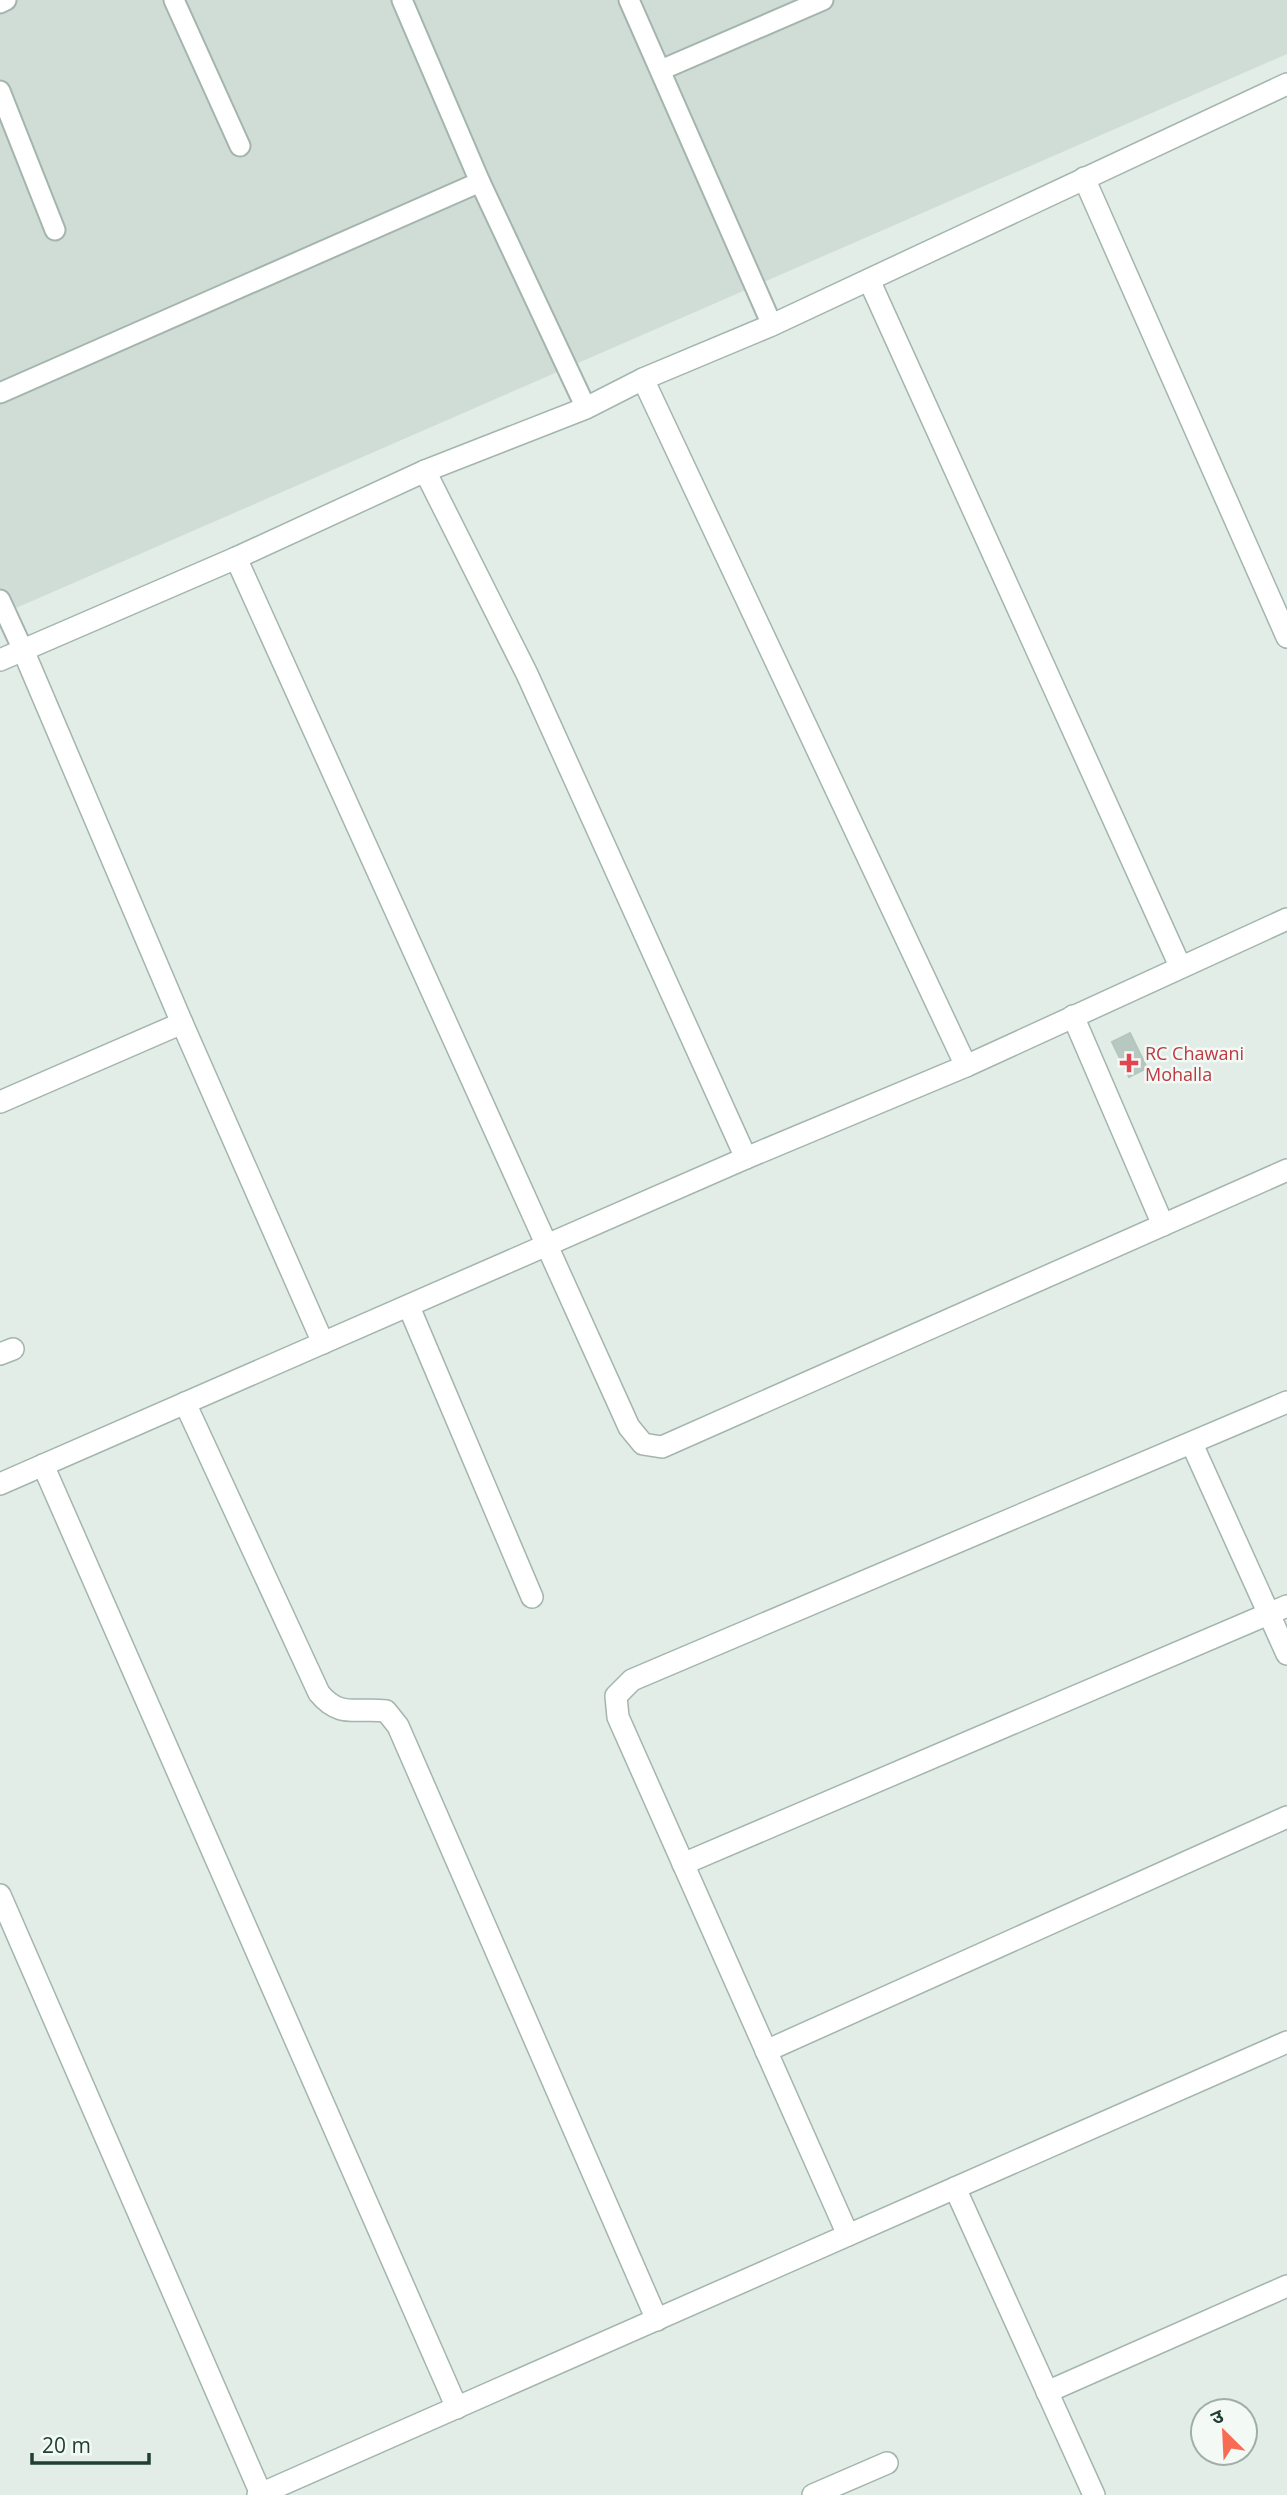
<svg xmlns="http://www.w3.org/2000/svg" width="1287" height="2495" font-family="'Open Sans','Noto Sans Devanagari',sans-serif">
	<rect width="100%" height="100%" fill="#e2ede7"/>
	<polygon fill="#d0ddd6" points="0,0 1287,0 1287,54 0,615"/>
	<polygon fill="#b7c8c0" stroke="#b4c7bd" stroke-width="2" points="1130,1033 1147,1068 1129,1077 1112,1042"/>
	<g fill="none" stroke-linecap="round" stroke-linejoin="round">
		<g stroke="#a4b5ae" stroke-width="23">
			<g id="lane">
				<polyline points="174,0 240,146"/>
				<polyline points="402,0 480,182 586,408"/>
				<polyline points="629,0 772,325"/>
				<polyline points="0,3 6,0"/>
				<polyline points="661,70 823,0"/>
				<polyline points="0,91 55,230"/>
				<polyline points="0,393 480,182"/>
				<polyline points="0,600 23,650"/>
			</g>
		</g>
		<g stroke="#a4b5ae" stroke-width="24">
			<g id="street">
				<polyline points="1084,178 1287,637"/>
				<polyline points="869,280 1180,966"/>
				<polyline points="643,379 966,1066"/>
				<polyline points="425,471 527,674 746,1158"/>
				<polyline points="236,558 629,1427 643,1444 662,1447 1287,1170"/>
				<polyline points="0,660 236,558 425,471 586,408 643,379 772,325 1287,84"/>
				<polyline points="1073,1016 1163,1225"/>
				<polyline points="182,1023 323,1343"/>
				<polyline points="0,1102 182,1023 23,650"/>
				<polyline points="409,1307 532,1597"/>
				<polyline points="0,1354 13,1349"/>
				<path d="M185 1403 319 1693C340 1719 357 1707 386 1711L398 1726 657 2320"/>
				<polyline points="1192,1444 1287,1654"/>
				<polyline points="43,1465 457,2408"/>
				<polyline points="0,1484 746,1158 966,1066 1287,919"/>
				<polyline points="683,1864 1287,1606"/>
				<polyline points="0,1895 261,2494"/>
				<polyline points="766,2051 1287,1817"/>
				<polyline points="848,2235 618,1717 616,1696 632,1680 1287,1402"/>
				<polyline points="1047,2392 1287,2286"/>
				<polyline points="258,2495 955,2188"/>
				<polyline points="813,2495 887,2463"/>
				<polyline points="1094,2495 955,2188 1287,2042"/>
			</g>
		</g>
		<use href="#lane" stroke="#fff" stroke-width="19"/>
		<use href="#street" stroke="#fff" stroke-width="21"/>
	</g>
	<path fill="#e0444e" stroke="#f3f9f5" stroke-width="2.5" d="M1125.5 1052.5h7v7h7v7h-7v7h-7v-7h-7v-7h7z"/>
	<g text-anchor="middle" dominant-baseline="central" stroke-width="5" stroke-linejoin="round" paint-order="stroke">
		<g font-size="18" fill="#be3a42" stroke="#f3f9f5" text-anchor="start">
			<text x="1145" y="1053">RC Chawani<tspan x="1145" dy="21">Mohalla</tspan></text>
		</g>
	</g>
	<g transform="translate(1224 2432) rotate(336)"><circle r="33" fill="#f3f9f5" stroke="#9fafa8" stroke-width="2"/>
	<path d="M0-5L12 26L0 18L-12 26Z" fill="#f96c54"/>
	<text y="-10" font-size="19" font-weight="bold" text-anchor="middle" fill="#213f34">उ</text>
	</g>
	<path d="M32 2453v10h117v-10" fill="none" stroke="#213f34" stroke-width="3.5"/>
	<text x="42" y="2453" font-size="21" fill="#213f34" stroke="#f3f9f5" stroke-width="5" paint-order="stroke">20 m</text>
</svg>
